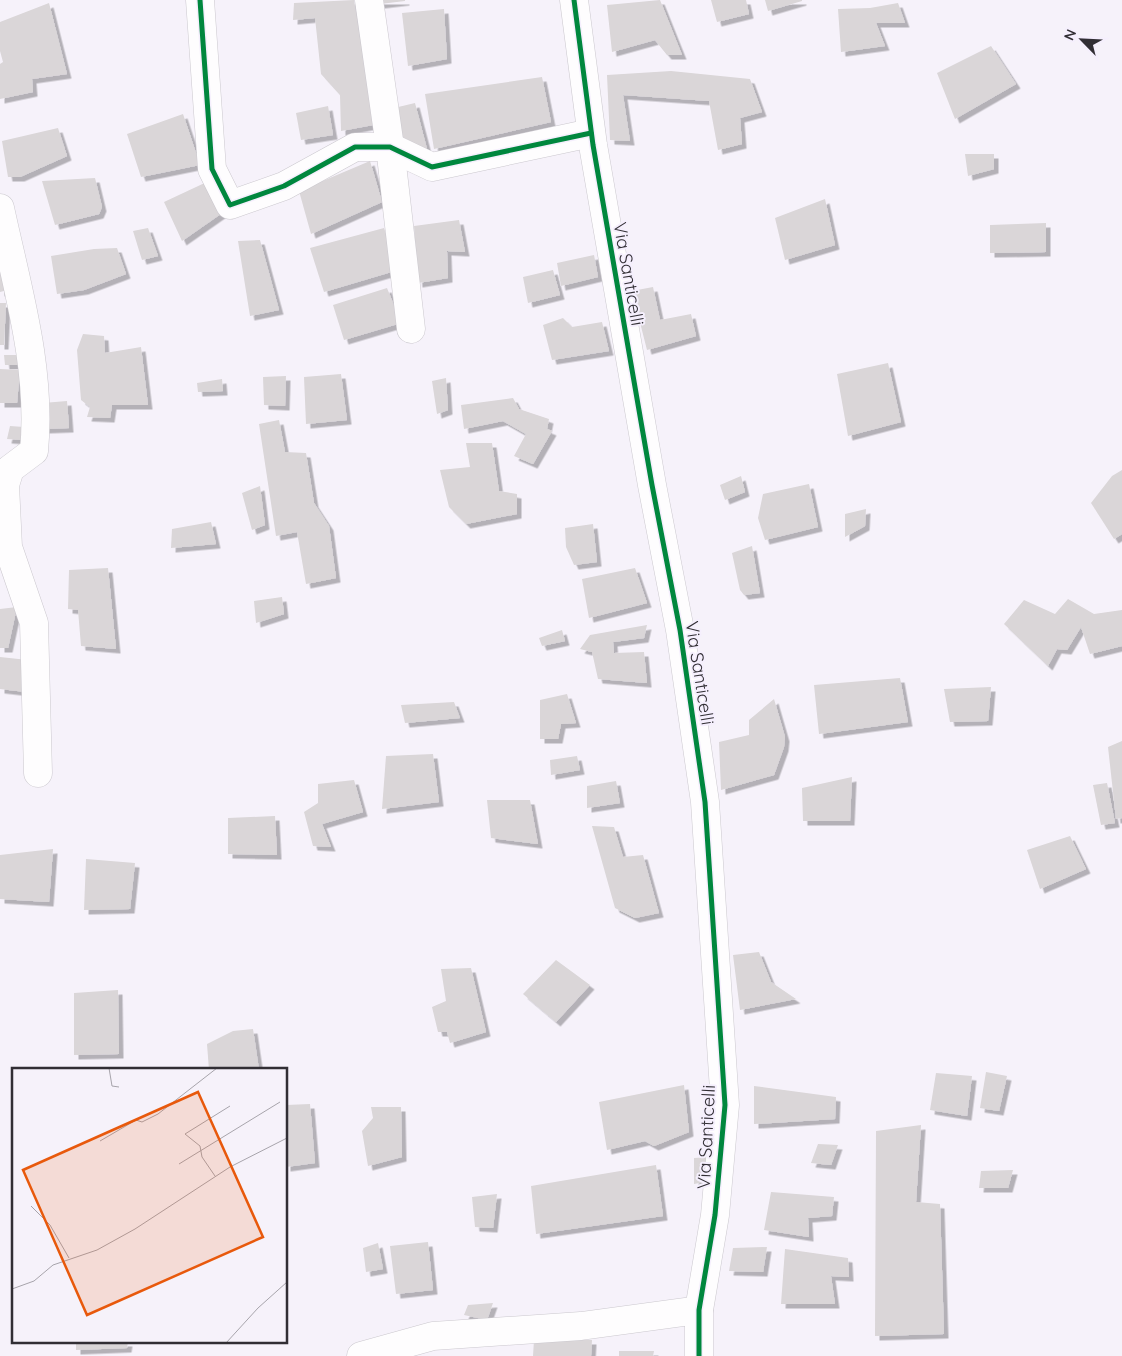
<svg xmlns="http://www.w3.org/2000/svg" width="1122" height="1356" font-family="Quicksand,sans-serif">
	<defs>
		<filter id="shadow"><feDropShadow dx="4.5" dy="4.5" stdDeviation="0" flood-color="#0004"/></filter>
	</defs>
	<rect width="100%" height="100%" fill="#f6f2fa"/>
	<g fill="#dad6d8" filter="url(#shadow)">
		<polygon points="354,0 373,125 341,131 340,95 321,74 315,18 293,20 294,3"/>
		<polygon points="379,0 405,0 405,1 380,4"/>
		<polygon points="660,0 682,55 667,55 655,40 612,52 607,5"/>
		<polygon points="711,0 746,0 749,14 717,22"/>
		<polygon points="765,0 802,0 802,1 768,11"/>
		<polygon points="49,3 67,74 32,79 33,92 0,99 0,64 3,62 0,51 0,22"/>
		<polygon points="898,3 905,23 876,23 885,46 841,52 838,9 870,8"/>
		<polygon points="444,9 447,59 408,66 402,13"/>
		<polygon points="991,46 1016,84 955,119 937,73"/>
		<polygon points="671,71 750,79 762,112 740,118 742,144 718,150 709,101 623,95 630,141 610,140 607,75"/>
		<polygon points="542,77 551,122 434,149 425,94"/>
		<polygon points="415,103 427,149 403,142 394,108"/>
		<polygon points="328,106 333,135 301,140 296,113"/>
		<polygon points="183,114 200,165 141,177 127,134"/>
		<polygon points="58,128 67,156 20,177 8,177 2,141"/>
		<polygon points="965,154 994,154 994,169 968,176"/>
		<polygon points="370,161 382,202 311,234 299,191"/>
		<polygon points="95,178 102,207 99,214 55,225 42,181"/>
		<polygon points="211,180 225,211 182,241 164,202"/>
		<polygon points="825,199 835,245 785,260 775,218"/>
		<polygon points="459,220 465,252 447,251 448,278 418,283 414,226"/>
		<polygon points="1046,223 1046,252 990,253 990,225"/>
		<polygon points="148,228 158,256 142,260 133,231"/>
		<polygon points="384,228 398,270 324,292 310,248"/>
		<polygon points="260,240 279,310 250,316 238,241"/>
		<polygon points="117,248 126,274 84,290 57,294 51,256 94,249"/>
		<polygon points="594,255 598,277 561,286 557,263"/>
		<polygon points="0,256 8,290 0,292"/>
		<polygon points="553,270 560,295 528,303 523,277"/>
		<polygon points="653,287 660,320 691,314 696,336 647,350 632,291"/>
		<polygon points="387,288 401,323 344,340 333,305"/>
		<polygon points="0,303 6,303 4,345 0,345"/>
		<polygon points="563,318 572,327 602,322 609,351 552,360 543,325"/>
		<polygon points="83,334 104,336 105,353 141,347 148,405 112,405 110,418 87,417 90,407 81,400 77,350"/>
		<polygon points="4,355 20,355 20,365 5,365"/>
		<polygon points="888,363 901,422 848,436 837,374"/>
		<polygon points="0,369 20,370 17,403 0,403"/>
		<polygon points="341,374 347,420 306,424 304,377"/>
		<polygon points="286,376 285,406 264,405 263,377"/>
		<polygon points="446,378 448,410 437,414 432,381"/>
		<polygon points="222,379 223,391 198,392 197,383"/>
		<polygon points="513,398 519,409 549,419 547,429 552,431 533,464 514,456 526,434 503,421 464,429 461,405"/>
		<polygon points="67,401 69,428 43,429 43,403"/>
		<polygon points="279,420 285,452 306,453 314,503 329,526 336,578 306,584 297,532 276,536 259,424"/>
		<polygon points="10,426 24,427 22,440 7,439"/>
		<polygon points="466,443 492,443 499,491 517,494 517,514 466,524 449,507 440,470 470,467"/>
		<polygon points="1122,470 1122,534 1114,539 1091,503 1112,476"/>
		<polygon points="741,476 745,492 725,500 720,485"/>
		<polygon points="809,484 818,527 765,540 758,518 763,494"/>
		<polygon points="260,486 265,525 252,530 242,493"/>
		<polygon points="866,509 865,526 845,537 845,514"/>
		<polygon points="211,522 216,544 171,548 172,529"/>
		<polygon points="593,524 597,562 574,565 566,547 565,528"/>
		<polygon points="752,546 760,593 744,595 740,590 732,553"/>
		<polygon points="108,568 116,649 81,646 78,610 68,609 69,570"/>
		<polygon points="635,568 647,603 589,618 582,579"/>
		<polygon points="282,597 284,614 256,623 254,601"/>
		<polygon points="1068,599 1094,614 1122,610 1122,646 1090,654 1081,627 1067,650 1057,649 1048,666 1004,624 1024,600 1055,614"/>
		<polygon points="17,607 8,648 0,648 0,609"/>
		<polygon points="647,625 644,638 613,642 614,653 644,652 647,683 598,679 592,652 580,649 590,635"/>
		<polygon points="562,630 565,641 542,646 539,638"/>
		<polygon points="0,657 28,660 26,692 0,689"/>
		<polygon points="900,678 908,722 819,734 814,685"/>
		<polygon points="991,687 988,721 950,722 944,689"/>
		<polygon points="567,694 576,723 561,724 558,739 540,739 540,700"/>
		<polygon points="774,699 785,737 784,747 774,775 721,790 719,742 749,735 749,720"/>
		<polygon points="454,702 460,718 405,723 401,705"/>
		<polygon points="1122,741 1122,818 1116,819 1108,747"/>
		<polygon points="433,754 439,802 382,809 386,756"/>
		<polygon points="577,756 580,770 551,775 550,760"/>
		<polygon points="852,777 850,821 803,821 802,788"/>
		<polygon points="354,780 363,812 322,824 331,847 313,846 304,812 318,803 318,784"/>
		<polygon points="616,781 620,803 587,808 587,786"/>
		<polygon points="1107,783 1115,823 1101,825 1093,785"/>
		<polygon points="487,800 530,800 538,844 491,838"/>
		<polygon points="275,816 277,855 228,854 228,818"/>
		<polygon points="592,826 614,827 623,857 643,855 659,913 635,918 615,908"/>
		<polygon points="1070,836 1086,869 1040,889 1027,850"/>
		<polygon points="53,849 49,902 0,899 0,855"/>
		<polygon points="86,859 135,863 130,909 84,910"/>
		<polygon points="759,952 771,982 796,999 740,1010 733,955"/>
		<polygon points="556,960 590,985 556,1022 523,994"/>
		<polygon points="471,968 486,1032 450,1043 447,1032 438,1032 432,1007 446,1001 441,969"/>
		<polygon points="118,990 119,1054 74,1055 74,993"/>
		<polygon points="253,1029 259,1070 209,1070 207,1044 233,1031"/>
		<polygon points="986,1072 1007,1076 999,1111 980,1108"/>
		<polygon points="936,1073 972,1076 967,1116 930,1110"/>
		<polygon points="684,1085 689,1132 654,1146 645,1141 607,1150 599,1102"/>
		<polygon points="754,1086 836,1097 835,1119 754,1124"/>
		<polygon points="310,1104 315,1163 286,1167 286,1105"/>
		<polygon points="371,1107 401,1107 402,1157 368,1166 362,1131 373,1118"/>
		<polygon points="921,1125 916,1202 940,1204 944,1334 875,1336 876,1131"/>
		<polygon points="818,1144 838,1145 831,1165 811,1163"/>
		<polygon points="710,1157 711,1181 694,1184 694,1158"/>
		<polygon points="656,1165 663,1216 536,1234 531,1186"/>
		<polygon points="1013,1170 1008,1188 979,1188 981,1171"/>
		<polygon points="771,1192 834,1197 832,1216 808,1218 809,1237 764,1230"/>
		<polygon points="497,1194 493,1228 475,1227 472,1197"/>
		<polygon points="428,1242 433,1290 396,1294 390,1246"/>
		<polygon points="378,1243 383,1269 366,1272 363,1248"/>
		<polygon points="767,1247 763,1272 729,1271 733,1248"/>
		<polygon points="785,1249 848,1258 849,1277 831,1276 835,1304 781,1304"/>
		<polygon points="493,1303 487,1320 464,1315 468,1305"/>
		<polygon points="534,1340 592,1340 591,1356 533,1356"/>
		<polygon points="76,1342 128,1342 127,1348 76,1350"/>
		<polygon points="619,1351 654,1351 653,1356 619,1356"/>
	</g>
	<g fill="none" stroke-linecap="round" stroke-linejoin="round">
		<g stroke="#cbc8ce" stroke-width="29">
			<g id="minor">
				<polyline points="200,0 212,169 230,205 284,186 355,147 390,147 432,167 591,133"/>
				<polyline points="369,0 390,147 411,329"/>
				<polyline points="574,0 593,145 652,485 680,630 705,802 725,1105 715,1215 699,1310 699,1356"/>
				<path d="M0 208C17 287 42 369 34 451L10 469 5 485 8 547 34 623 38 773"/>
				<polyline points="361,1356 433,1336 581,1326 699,1310"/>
			</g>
		</g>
		<use href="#minor" stroke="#fefdfe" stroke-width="28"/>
		<g stroke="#f5effd" stroke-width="8">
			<g id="cycleway">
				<polyline points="200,0 212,169 230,205 284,186 355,147 390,147 432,167 591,133"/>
				<polyline points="574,0 593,145 652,485 680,630 705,802 725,1105 715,1215 699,1310 699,1356"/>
			</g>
		</g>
		<use href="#cycleway" stroke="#00873e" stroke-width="5"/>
	</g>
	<g text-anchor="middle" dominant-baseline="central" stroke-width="4" stroke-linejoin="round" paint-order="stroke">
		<g font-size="18" fill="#312e34" stroke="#f5effd">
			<text transform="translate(629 274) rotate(80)">Via Santicelli</text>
			<text transform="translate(700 673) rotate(81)">Via Santicelli</text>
			<text transform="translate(706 1137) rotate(-87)">Via Santicelli</text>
		</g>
	</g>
	<g transform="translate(12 1068)">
		<rect width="275" height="275" fill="#f6f2fa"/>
		<path fill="none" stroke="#a7a4ab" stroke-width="1" d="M97 0 100 18 107 19M88 73 124 52 130 54 146 46 205 0M167 96 268 34M203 108 190 89 188 78 173 66 218 38M19 138 38 157 57 190M0 221 22 213 41 197 85 182 123 161 218 99 275 70M214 275 246 240 275 214"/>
		<path fill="#e8590c" fill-opacity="0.15" stroke="#e8590c" stroke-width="2.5" d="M186 24 251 169 75 247 11 102Z"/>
		<rect width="275" height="275" fill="none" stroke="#312e34" stroke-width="2.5"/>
	</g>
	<g transform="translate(1082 40) rotate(294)" stroke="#f5effd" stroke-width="4" paint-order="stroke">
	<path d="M0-4L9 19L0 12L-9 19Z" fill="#312e34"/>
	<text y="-8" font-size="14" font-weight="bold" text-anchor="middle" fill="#312e34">N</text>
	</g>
</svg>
